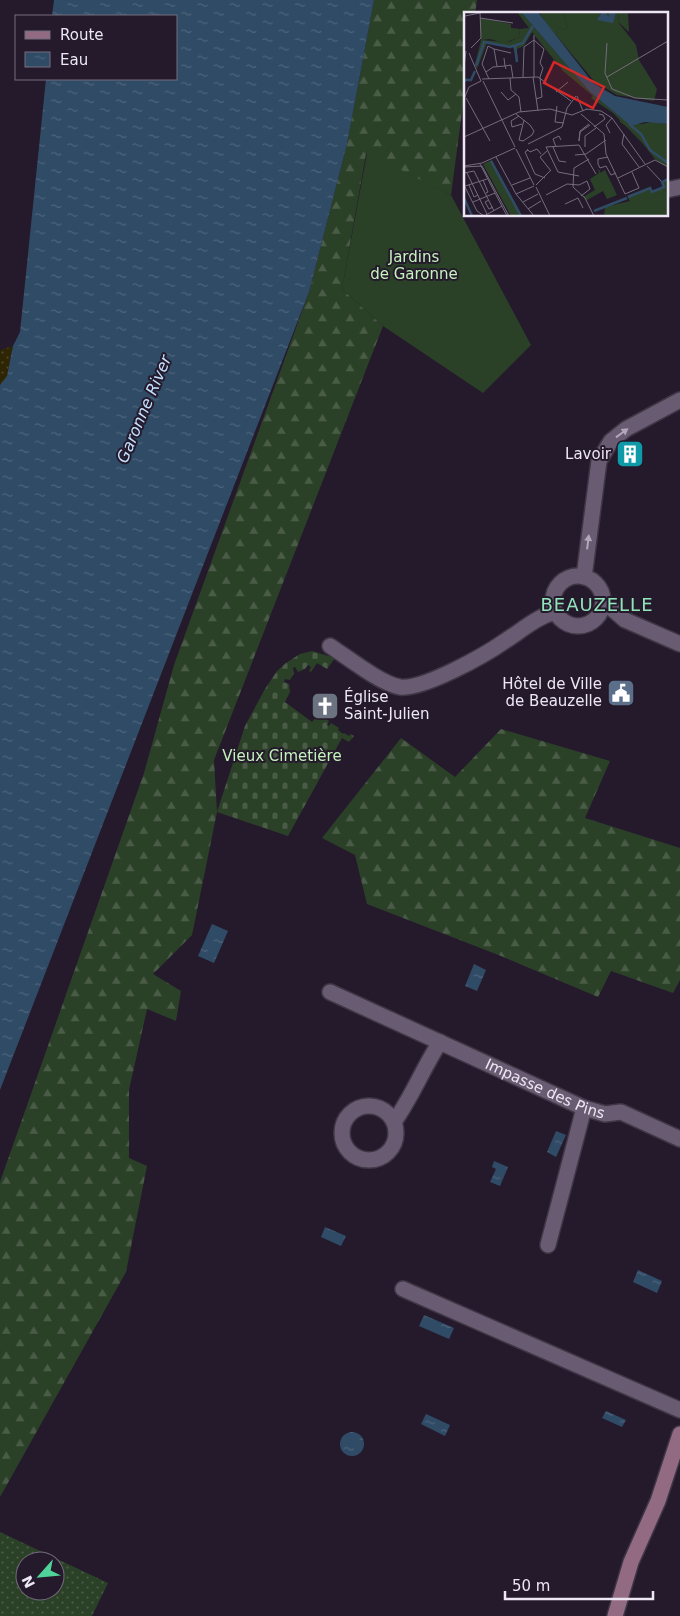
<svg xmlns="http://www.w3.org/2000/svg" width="680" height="1616" font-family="'DejaVu Sans',sans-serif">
	<defs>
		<pattern id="grass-dots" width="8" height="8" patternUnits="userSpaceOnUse" patternTransform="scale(1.25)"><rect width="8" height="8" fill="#2b4127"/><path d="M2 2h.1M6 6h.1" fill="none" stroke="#4a5c47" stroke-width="1.8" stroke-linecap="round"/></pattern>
		<pattern id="forest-firs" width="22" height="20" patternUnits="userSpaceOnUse" patternTransform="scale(1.25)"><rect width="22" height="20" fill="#2b4127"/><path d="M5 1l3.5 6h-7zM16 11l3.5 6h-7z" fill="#4a5c47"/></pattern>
		<pattern id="sand-dots" width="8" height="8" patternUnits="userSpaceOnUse" patternTransform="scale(1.25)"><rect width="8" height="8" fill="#2e2504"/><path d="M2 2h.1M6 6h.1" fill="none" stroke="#4d4529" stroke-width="1.8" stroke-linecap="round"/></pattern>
		<pattern id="cemetery-stones" width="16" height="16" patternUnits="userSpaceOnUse" patternTransform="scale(1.25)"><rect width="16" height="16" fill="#2b4127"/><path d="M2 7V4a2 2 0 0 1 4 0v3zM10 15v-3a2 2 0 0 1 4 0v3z" fill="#4a5c47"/></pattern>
		<pattern id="water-ripples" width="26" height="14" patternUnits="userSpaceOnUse" patternTransform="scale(1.25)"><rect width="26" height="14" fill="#304b66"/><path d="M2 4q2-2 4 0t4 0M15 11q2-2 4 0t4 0" fill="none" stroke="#4e657c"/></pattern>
	</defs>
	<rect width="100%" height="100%" fill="#241a2c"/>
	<path fill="url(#grass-dots)" fill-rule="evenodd" d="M0 1532 108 1583 92 1616H0ZM25 1561H55V1591H25Z"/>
	<g fill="url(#forest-firs)">
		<polygon points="374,0 477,0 475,14 465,14 465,90 451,195 366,154 342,289 383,326 214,760 217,812 192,935 153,974 181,991 176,1021 147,1009 129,1090 129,1158 147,1166 126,1272 0,1497 0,1182 144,773 174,665 309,292 347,144"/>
		<polygon points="501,729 610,761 585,818 680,848 680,980 673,993 611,971 598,997 501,956 367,904 355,855 322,838 401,738 455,777"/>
	</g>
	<polygon fill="url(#sand-dots)" points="13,346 7,376 0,385 0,350"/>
	<polygon fill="url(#cemetery-stones)" points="312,651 335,658 327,669 317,663 311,672 309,671 311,667 308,665 305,669 298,672 295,667 293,668 294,673 290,680 285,679 284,682 289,684 290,692 285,702 312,722 319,714 329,721 327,725 329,726 331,723 339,728 338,730 343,734 344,733 349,736 351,734 354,736 349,742 342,738 288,836 217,812 245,726 265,689 277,671 286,663 300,654"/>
	<polygon fill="#2b4127" points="367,153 451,195 531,345 483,393 383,326 342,289"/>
	<g fill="url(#water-ripples)">
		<polygon points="54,0 374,0 347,144 309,292 0,1090 0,385 7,376 13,346 20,332 46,79 176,79 176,16 52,16"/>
		<polygon points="212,924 228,931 214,963 198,956"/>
		<polygon points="474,964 486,970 477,991 465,986"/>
		<polygon points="556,1131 566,1135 556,1157 547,1152"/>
		<polygon points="494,1161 508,1167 500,1186 490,1182 496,1169 492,1167"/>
		<polygon points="325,1227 346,1236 341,1246 321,1237"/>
		<polygon points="638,1270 662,1281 657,1293 633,1282"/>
		<polygon points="424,1315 454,1328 449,1339 419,1326"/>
		<polygon points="606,1411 626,1420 622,1427 602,1418"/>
		<polygon points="426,1414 450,1425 445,1436 421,1424"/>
		<circle cx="352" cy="1444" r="12"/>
	</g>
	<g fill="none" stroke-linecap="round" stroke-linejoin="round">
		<g stroke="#3f3645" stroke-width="18">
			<g id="street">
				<polyline points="666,190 680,187"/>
				<circle cx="578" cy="601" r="25"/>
				<polyline points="584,577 599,461 611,441 626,429 680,400"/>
				<polyline points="603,601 625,620 680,644"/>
				<path d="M330 646C347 657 381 684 400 687 423 690 485 655 505 641 521 631 536 617 555 612"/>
				<path id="s1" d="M330 992 584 1108 605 1114 621 1112 680 1139"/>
				<circle cx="369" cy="1133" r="27"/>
				<path d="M394 1122C412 1097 423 1068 440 1042"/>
				<polyline points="548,1245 584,1108"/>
				<polyline points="403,1289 680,1410"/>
			</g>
		</g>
		<g stroke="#3f3645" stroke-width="18">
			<polyline id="secondary" points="615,1616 631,1562 658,1501 680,1434"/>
		</g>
		<use href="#street" stroke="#695c72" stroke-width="15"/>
		<use href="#secondary" stroke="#926b82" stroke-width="15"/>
	</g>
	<defs><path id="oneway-solid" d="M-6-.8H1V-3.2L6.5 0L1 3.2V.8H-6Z" transform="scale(1.25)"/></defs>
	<g fill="#b2a8b9">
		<use href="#oneway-solid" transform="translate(622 433) rotate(-36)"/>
		<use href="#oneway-solid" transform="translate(588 542) rotate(-83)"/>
	</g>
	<defs>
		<g id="building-square" transform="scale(1.4375)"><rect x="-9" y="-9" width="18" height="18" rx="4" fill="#0f9aa8" stroke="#241a2c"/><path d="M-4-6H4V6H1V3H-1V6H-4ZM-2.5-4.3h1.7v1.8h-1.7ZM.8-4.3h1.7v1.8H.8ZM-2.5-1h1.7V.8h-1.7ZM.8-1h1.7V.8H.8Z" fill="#fff"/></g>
		<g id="civic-square" transform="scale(1.4375)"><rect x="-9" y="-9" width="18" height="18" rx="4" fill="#5c6f8a" stroke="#241a2c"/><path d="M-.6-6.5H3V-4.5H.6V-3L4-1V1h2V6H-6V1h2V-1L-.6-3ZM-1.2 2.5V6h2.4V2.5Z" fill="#fff"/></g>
		<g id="church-square" transform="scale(1.4375)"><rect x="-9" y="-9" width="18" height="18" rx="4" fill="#6b7280" stroke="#241a2c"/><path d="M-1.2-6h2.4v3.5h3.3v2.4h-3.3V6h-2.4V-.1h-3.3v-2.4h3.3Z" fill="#fff"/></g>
	</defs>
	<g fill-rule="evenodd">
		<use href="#building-square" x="630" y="454"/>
		<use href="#civic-square" x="621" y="693"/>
		<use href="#church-square" x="325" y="706"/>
	</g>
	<g text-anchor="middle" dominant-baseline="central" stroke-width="4" stroke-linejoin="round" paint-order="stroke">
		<g font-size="15" fill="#c5f3bc" stroke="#241a2c">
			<text x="414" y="257">Jardins<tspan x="414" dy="17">de Garonne</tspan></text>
			<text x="282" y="756">Vieux Cimetière</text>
		</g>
		<g font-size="15" fill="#ede6f3" stroke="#241a2c" text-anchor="end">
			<text x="611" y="454">Lavoir</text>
			<text x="602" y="684">Hôtel de Ville<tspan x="602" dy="17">de Beauzelle</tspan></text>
			<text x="344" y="697" text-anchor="start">Église<tspan x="344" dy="17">Saint-Julien</tspan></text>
		</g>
		<g font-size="15" fill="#ede6f3" stroke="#241a2c">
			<text stroke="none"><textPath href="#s1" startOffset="236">Impasse des Pins</textPath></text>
		</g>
		<g font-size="16" font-style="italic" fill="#c3e0fe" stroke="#241a2c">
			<text transform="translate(144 409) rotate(-67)">Garonne River</text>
		</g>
		<g font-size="18" letter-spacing="1" fill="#92e4ba" stroke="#241a2c">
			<text x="597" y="604">BEAUZELLE</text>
		</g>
	</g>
	<g transform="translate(464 12)">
		<rect width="204" height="204" fill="#241a2c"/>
		<path d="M17 6 47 12V16L56 17 55 25 41 31 26 27 17 28ZM186 175 188 180 181 187 204 178V204H140L141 195 166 189 163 184Z" fill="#2b4127"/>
		<path d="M53 0H57L126 80 167 114 188 110 202 112 184 137 149 101 127 86 129 84 99 59 68 20 60 34 53 37 54 51 49 35 23 31 13 57 11 52 17 28 45 30 55 25 56 17 65 16ZM75 0H99L104 15 100 18 93 17 82 11ZM155 0H164L165 20 154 10ZM204 167V178L181 188 180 184 200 175 198 170Z" fill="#2b4127"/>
		<path d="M99 0H155L154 10 172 33 175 48 193 77 190 89 153 83 130 69 82 11 100 18 104 15ZM156 103 165 112H204V155L191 147 170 120 156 110ZM28 148 57 204H47L19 152Z" fill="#2b4127"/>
		<path d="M156 32 161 47 172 44 173 47 142 63 143 36ZM134 157 136 159V161L141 158 153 183 143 187 139 179 123 188 119 185 131 178 126 167 135 161Z" fill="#2b4127"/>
		<path d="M57 0H74L129 71 151 84 204 95V112L181 110 167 114 126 80ZM138 0H145L142 2 145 5V0H152L149 11 133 8Z" fill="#304b66"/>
		<path fill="none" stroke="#304b66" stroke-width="2.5" d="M51 34 53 50M12 54 20 30 46 35 59 31 69 14M0 68H7L11 59M165 112 177 122 186 138 204 151M27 149 57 204M164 185 186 176 188 180 200 175 198 170 204 167M0 186 8 204M130 199 163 186"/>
		<path fill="none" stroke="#746c7c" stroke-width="1" d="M1 4 16 1M16 6 49 11M70 23V65M70 28 80 37 76 51 79 56 76 65 78 85 72 87M143 31 141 61 148 77 171 86 204 88M7 36 17 26 16 0M30 37 47 41M5 41 17 69M40 46 41 54 47 53 49 66M0 54 2 39M22 60 29 55 41 54 42 57M59 65 60 35 70 28M69 65 74 99M143 65 204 29M46 66 47 78 55 85 57 100M18 67 74 65 107 89M25 67 18 52 24 34 30 37 33 54M19 69 51 135M37 80 44 88 52 82M92 80 104 70M113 84 119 99M2 86 26 129M0 87 5 75 17 69M93 94 91 110 100 111M122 97 137 99 148 106 181 152M52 102 66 113 70 119 68 123M117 102 140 122 142 142 161 182 175 176 168 160M55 104 47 109 48 115 58 112M60 108 55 128 59 129 68 123M125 112 116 119 115 129 116 120 126 113M130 115 141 107 139 103 135 102M146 121 142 113 148 106M160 122 158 132 175 155M0 125 55 100 86 97 108 103 123 97M64 132 98 115 103 96 112 84M115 133 132 162M82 135 94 160 115 164M82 135 115 133M89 135 95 149 102 150M92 135 89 127 95 124 97 128M121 135V124L132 116M52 137 70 173M63 137 66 140 73 137 77 142M64 138 61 140 71 162 81 166M83 139 76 145 87 159M111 143 122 142 142 128M32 145 52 182 70 204M125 147 110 156 109 175 121 186 130 204M16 152 43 204M134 152 136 156 142 154 147 163 152 161M134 152V147L144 145M0 154 18 151 51 136M183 154 197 169M0 155 18 154 45 204M0 161 10 159 30 199M3 161 23 202M154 166 191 148 204 155M19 168 24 180 22 181M0 173 13 199 20 204M5 173 10 185 14 183M48 173 66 166M72 173 87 158M1 174 23 167M72 175 86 204M52 182 70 174M82 183 103 172 115 173 123 169 126 177 117 184M25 188 21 190 25 197 29 195M9 190 31 181M59 190 74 182M101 192 114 186 119 196M64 197 77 189M22 203 38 194"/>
		<path fill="#d62828" fill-opacity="0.15" stroke="#d62828" stroke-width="2.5" d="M90 50 140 75 129 96 80 71Z"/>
		<rect width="204" height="204" fill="none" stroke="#ede6f3" stroke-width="2.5"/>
	</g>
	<rect x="15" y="15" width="162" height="65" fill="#241a2c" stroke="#746c7c"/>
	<rect x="25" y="31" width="25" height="8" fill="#926b82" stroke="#746c7c"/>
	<text x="60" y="40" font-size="15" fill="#ede6f3">Route</text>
	<rect x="25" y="52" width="25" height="15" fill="url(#water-ripples)" stroke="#746c7c"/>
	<text x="60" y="65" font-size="15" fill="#ede6f3">Eau</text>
	<g transform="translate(40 1576) rotate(243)"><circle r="24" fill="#241a2c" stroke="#746c7c"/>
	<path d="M0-4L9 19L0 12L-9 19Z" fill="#4fd399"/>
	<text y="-8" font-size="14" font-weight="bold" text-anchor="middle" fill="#ede6f3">N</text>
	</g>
	<path d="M505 1591v8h148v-8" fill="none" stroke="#ede6f3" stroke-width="2.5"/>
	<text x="512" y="1591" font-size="15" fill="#ede6f3" stroke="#241a2c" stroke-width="4" paint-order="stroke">50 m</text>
</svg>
